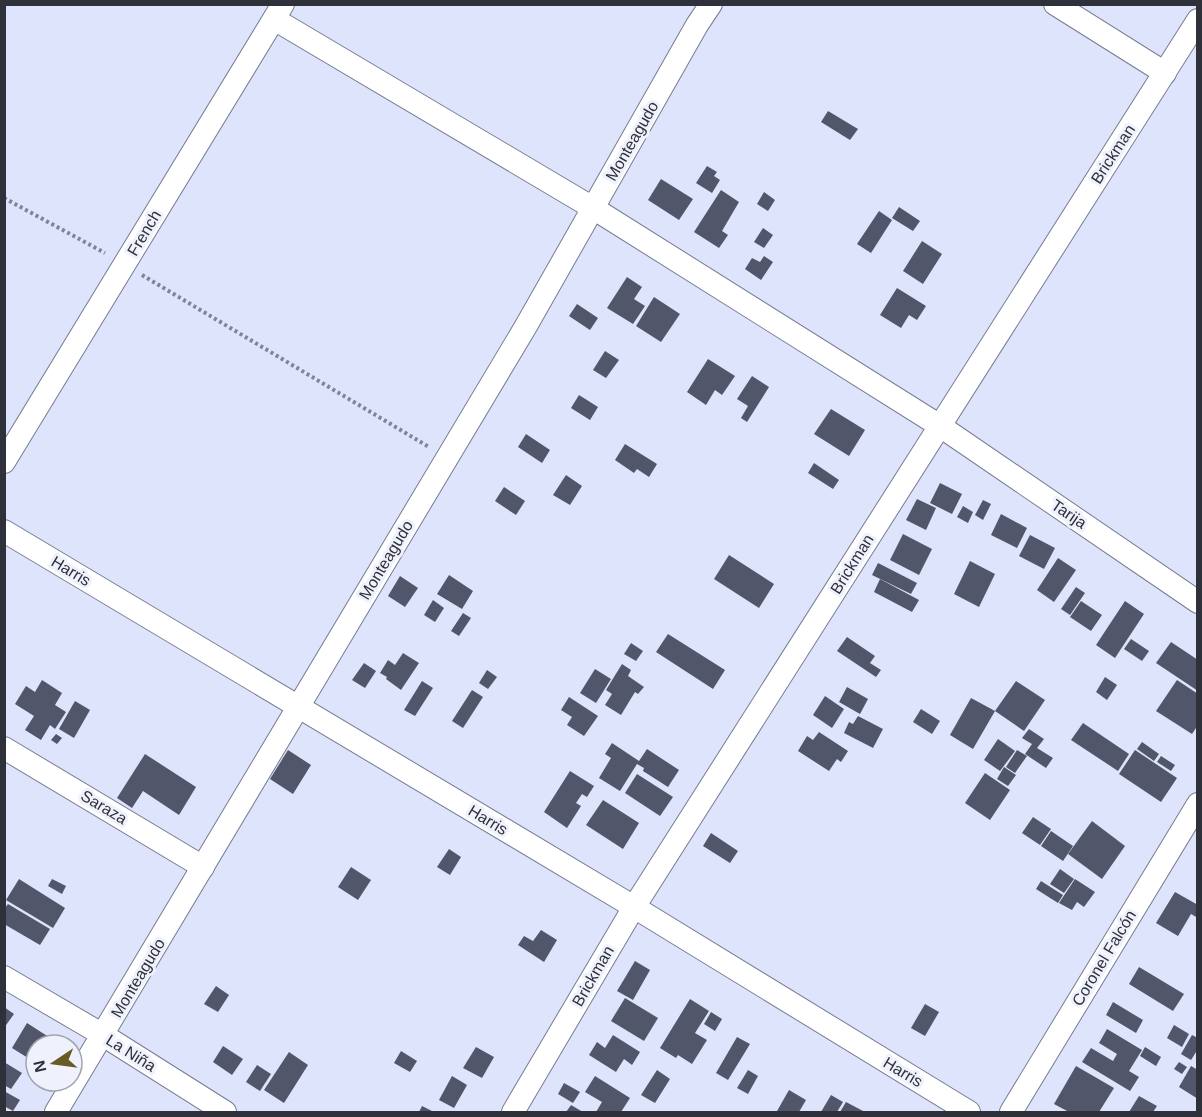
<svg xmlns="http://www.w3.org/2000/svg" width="1202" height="1117" font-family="Helvetica,sans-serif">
	<rect width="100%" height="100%" fill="#dee4fc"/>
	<g fill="#51566a">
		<polygon points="828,111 858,129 850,140 821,122"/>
		<polygon points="707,166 717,172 714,176 720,180 712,193 696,183"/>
		<polygon points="661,179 693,199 679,220 648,200"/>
		<polygon points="721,190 739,202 722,231 728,235 719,248 694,232"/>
		<polygon points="764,192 775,200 768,211 757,204"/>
		<polygon points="899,207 920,221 913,231 892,218"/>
		<polygon points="879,211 892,220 871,253 857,244"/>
		<polygon points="763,228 773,235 764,248 754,242"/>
		<polygon points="922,241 942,254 923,284 903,271"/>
		<polygon points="764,256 773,262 761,280 745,269 752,258 760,262"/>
		<polygon points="627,277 642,287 634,299 645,306 633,324 607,308"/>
		<polygon points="897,288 926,306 917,320 909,315 901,328 880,315"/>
		<polygon points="654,297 680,314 661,342 636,326"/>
		<polygon points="577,304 598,318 590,330 569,316"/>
		<polygon points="605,351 619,360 606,378 593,370"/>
		<polygon points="708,359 735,376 722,395 715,390 706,405 687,392"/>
		<polygon points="752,376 769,387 747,422 741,418 748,406 737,399"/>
		<polygon points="579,395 598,407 590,420 571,408"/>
		<polygon points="831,409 865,430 849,456 814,434"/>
		<polygon points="526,434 550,450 542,463 518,447"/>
		<polygon points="625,444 657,464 649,477 637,469 634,473 615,460"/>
		<polygon points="814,463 839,480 833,489 808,473"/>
		<polygon points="566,475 582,486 570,505 553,495"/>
		<polygon points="940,483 962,494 952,514 930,503"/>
		<polygon points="504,487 525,501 516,515 495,501"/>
		<polygon points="917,499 936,508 926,530 906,520"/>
		<polygon points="983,500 991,504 983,520 975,515"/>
		<polygon points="963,506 973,512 968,523 957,517"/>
		<polygon points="1001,514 1027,528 1017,548 991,535"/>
		<polygon points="903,534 932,549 919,575 890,560"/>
		<polygon points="1030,535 1055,548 1044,569 1019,556"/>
		<polygon points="729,555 774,584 759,608 714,579"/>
		<polygon points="1058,558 1076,570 1054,602 1037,590"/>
		<polygon points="970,561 995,574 979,607 954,594"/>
		<polygon points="878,563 917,583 911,594 872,575"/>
		<polygon points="449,575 473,591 462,609 437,594"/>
		<polygon points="400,576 418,588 405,607 388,596"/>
		<polygon points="880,579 919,600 912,612 874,592"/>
		<polygon points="1076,587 1085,593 1070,615 1061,609"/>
		<polygon points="433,600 444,608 435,622 424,615"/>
		<polygon points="1081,601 1102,615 1091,631 1070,617"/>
		<polygon points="1125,601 1144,614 1115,658 1096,645"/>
		<polygon points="463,613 471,618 459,636 451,631"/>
		<polygon points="668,634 725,670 713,689 656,652"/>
		<polygon points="847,637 875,656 870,663 881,670 876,677 837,651"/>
		<polygon points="1131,639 1149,651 1142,661 1124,649"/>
		<polygon points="1171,642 1198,660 1198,691 1156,663"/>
		<polygon points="631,643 643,651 636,661 624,654"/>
		<polygon points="403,653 419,663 401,690 386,679 387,677 380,673 388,660 395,665"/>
		<polygon points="364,663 376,671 365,688 352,680"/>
		<polygon points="622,664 631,670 628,676 644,687 638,694 635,692 621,715 605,705 612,694 606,690"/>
		<polygon points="595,669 611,679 596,703 580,693"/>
		<polygon points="487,670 497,677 488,689 479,683"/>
		<polygon points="1105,677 1117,685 1107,700 1096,692"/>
		<polygon points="42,680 62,693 55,705 66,712 55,729 50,725 41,740 25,730 34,716 15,704 26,686 35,692"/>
		<polygon points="1177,680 1198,694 1198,725 1192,734 1156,711"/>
		<polygon points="422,681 433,688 415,716 404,710"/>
		<polygon points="1016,681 1045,700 1024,731 995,711"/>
		<polygon points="847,687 868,699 860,714 839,702"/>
		<polygon points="472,690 483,697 463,728 452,721"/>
		<polygon points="825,696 844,709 832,728 813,715"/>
		<polygon points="569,697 598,716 584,736 567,725 572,717 561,710"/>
		<polygon points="971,698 995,711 973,749 950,735"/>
		<polygon points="75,701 90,710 74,738 59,729"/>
		<polygon points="921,709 940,721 932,734 913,722"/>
		<polygon points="858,716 883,729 873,748 844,733 849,722 853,724"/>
		<polygon points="1083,723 1129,754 1118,771 1071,740"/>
		<polygon points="1029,729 1044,739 1037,748 1053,758 1046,768 1025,754 1032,744 1022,738"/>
		<polygon points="819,732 848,751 841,762 837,759 829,771 798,751 807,736 813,740"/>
		<polygon points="56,734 62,738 57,744 51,740"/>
		<polygon points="998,739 1015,751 1000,771 984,760"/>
		<polygon points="1142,742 1159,754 1154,761 1137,749"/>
		<polygon points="612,743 639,761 647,749 679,770 668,787 643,771 644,768 637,764 620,791 599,778 611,758 605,754"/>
		<polygon points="288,750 311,765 293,794 270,779"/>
		<polygon points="1017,750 1027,756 1015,773 1006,767"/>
		<polygon points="1135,750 1177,778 1161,802 1119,774"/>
		<polygon points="145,754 196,787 179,815 143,791 132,808 117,798"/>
		<polygon points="1161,756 1175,765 1171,771 1157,762"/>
		<polygon points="1004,767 1016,775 1008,786 997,779"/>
		<polygon points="570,771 594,786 587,797 582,794 576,803 581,806 567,828 544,812"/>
		<polygon points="985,773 1010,790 990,820 965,803"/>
		<polygon points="637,774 673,797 660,816 625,793"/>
		<polygon points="603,800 639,823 623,849 586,825"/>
		<polygon points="1033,817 1051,829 1040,845 1022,833"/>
		<polygon points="1092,821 1125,846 1102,879 1068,854"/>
		<polygon points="1051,831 1073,846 1063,861 1041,846"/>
		<polygon points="711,833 738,851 730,863 703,846"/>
		<polygon points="449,849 461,857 450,875 437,867"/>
		<polygon points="351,867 371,880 358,900 338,887"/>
		<polygon points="1060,869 1074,879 1064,893 1050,884"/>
		<polygon points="19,879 65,908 53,928 6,900"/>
		<polygon points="52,879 66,886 62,894 48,886"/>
		<polygon points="1075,879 1095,892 1084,907 1077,902 1072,910 1059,903"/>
		<polygon points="1041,881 1063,895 1058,903 1036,889"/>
		<polygon points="1175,892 1198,905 1198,918 1191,914 1178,936 1156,923"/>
		<polygon points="8,904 50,929 40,945 4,924 4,909"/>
		<polygon points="541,930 557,940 544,962 518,945 524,936 533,941"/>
		<polygon points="635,961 650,970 633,1000 617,991"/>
		<polygon points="1139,967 1184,994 1173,1011 1129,984"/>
		<polygon points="216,986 229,995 218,1012 204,1004"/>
		<polygon points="625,998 658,1018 644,1041 611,1021"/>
		<polygon points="690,999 709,1011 695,1033 707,1040 692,1064 678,1055 676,1058 660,1048"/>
		<polygon points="1113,1002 1143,1020 1136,1033 1106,1015"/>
		<polygon points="925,1004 939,1012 925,1036 911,1028"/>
		<polygon points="4,1007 14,1014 4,1028"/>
		<polygon points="711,1012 722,1019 715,1031 704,1024"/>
		<polygon points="27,1023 55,1041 53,1045 36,1045 36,1063 12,1048"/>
		<polygon points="1174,1025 1189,1034 1182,1047 1167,1038"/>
		<polygon points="1107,1029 1142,1050 1129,1071 1139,1077 1130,1091 1082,1062 1091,1048 1113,1061 1117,1054 1099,1043"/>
		<polygon points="613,1035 640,1052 632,1065 624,1059 616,1072 589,1055 597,1042 605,1048"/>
		<polygon points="1192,1035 1198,1038 1198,1049 1191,1060 1181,1054"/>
		<polygon points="737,1037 750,1044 728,1080 716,1073"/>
		<polygon points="223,1046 243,1059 232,1075 213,1062"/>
		<polygon points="476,1047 494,1057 482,1078 463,1068"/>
		<polygon points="1145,1047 1161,1057 1156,1066 1140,1056"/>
		<polygon points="401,1051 417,1061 410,1072 394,1063"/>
		<polygon points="289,1052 308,1065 284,1103 264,1090"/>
		<polygon points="4,1062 22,1073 11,1089 4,1085"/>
		<polygon points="1179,1062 1187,1067 1182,1074 1174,1069"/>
		<polygon points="257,1065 271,1074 260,1091 246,1082"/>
		<polygon points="1076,1066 1114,1088 1099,1112 1069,1112 1054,1104"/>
		<polygon points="1191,1066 1198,1070 1198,1099 1179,1087"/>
		<polygon points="657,1070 670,1079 655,1103 641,1095"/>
		<polygon points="748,1070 758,1076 748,1094 737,1088"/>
		<polygon points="452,1076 467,1085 454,1108 439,1100"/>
		<polygon points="595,1076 630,1098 621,1112 596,1112 602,1102 585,1092"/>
		<polygon points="564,1083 580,1092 573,1103 558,1094"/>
		<polygon points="789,1090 806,1100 799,1112 780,1112 777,1111"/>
		<polygon points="4,1091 20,1100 13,1111 4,1106"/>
		<polygon points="831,1095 843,1102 837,1112 821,1112"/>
		<polygon points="1139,1096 1157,1106 1153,1112 1129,1112"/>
		<polygon points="846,1102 865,1112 840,1112"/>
		<polygon points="571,1105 583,1112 566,1112"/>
		<polygon points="422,1106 434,1112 419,1112"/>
	</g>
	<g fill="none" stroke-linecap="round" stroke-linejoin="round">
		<g stroke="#777c91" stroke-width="24">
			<g id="minor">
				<polyline points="1055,4 1165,73"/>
				<polyline points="274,19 593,208 940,426 1198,602"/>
				<polyline points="4,462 283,4"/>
				<polyline points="4,531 634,907 969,1112"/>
				<polyline points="4,748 203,867"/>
				<polyline points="4,977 103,1035 225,1112"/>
				<polyline points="56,1112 526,326 697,25 711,4"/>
				<polyline points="513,1112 634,907 1198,20"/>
				<polyline points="1011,1112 1198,804"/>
			</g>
		</g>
		<g stroke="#808494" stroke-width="4" stroke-dasharray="3 3" stroke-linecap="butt">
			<polyline points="4,198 105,253"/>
			<polyline points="142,275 429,447"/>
		</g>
		<use href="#minor" stroke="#fff" stroke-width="22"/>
	</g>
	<g text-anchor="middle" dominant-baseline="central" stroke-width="6" stroke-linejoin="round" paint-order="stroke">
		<g font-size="16" fill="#2f313a" stroke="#eff2fc">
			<text transform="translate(632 141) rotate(-60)">Monteagudo</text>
			<text transform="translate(1113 154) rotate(-57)">Brickman</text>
			<text transform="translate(144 233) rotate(-59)">French</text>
			<text transform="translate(1069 514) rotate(34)">Tarija</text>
			<text transform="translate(386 560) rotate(-59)">Monteagudo</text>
			<text transform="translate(852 564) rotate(-58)">Brickman</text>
			<text transform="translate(71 571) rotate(31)">Harris</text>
			<text transform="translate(104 807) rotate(31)">Saraza</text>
			<text transform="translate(488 820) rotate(31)">Harris</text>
			<text transform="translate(1104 958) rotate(-59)">Coronel Falcón</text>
			<text transform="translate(593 976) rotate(-60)">Brickman</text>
			<text transform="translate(138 978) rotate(-59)">Monteagudo</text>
			<text transform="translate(131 1053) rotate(32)">La Niña</text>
			<text transform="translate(903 1072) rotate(31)">Harris</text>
		</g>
	</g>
	<rect width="1202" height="1117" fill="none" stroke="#2f313a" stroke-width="12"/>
	<g transform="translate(54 1063) rotate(257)"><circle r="28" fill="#eff2fc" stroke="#a2a5ae" stroke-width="1.5"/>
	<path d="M0-4.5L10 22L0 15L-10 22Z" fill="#685b28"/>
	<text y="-9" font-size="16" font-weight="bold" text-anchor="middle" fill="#2f313a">N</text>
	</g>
</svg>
